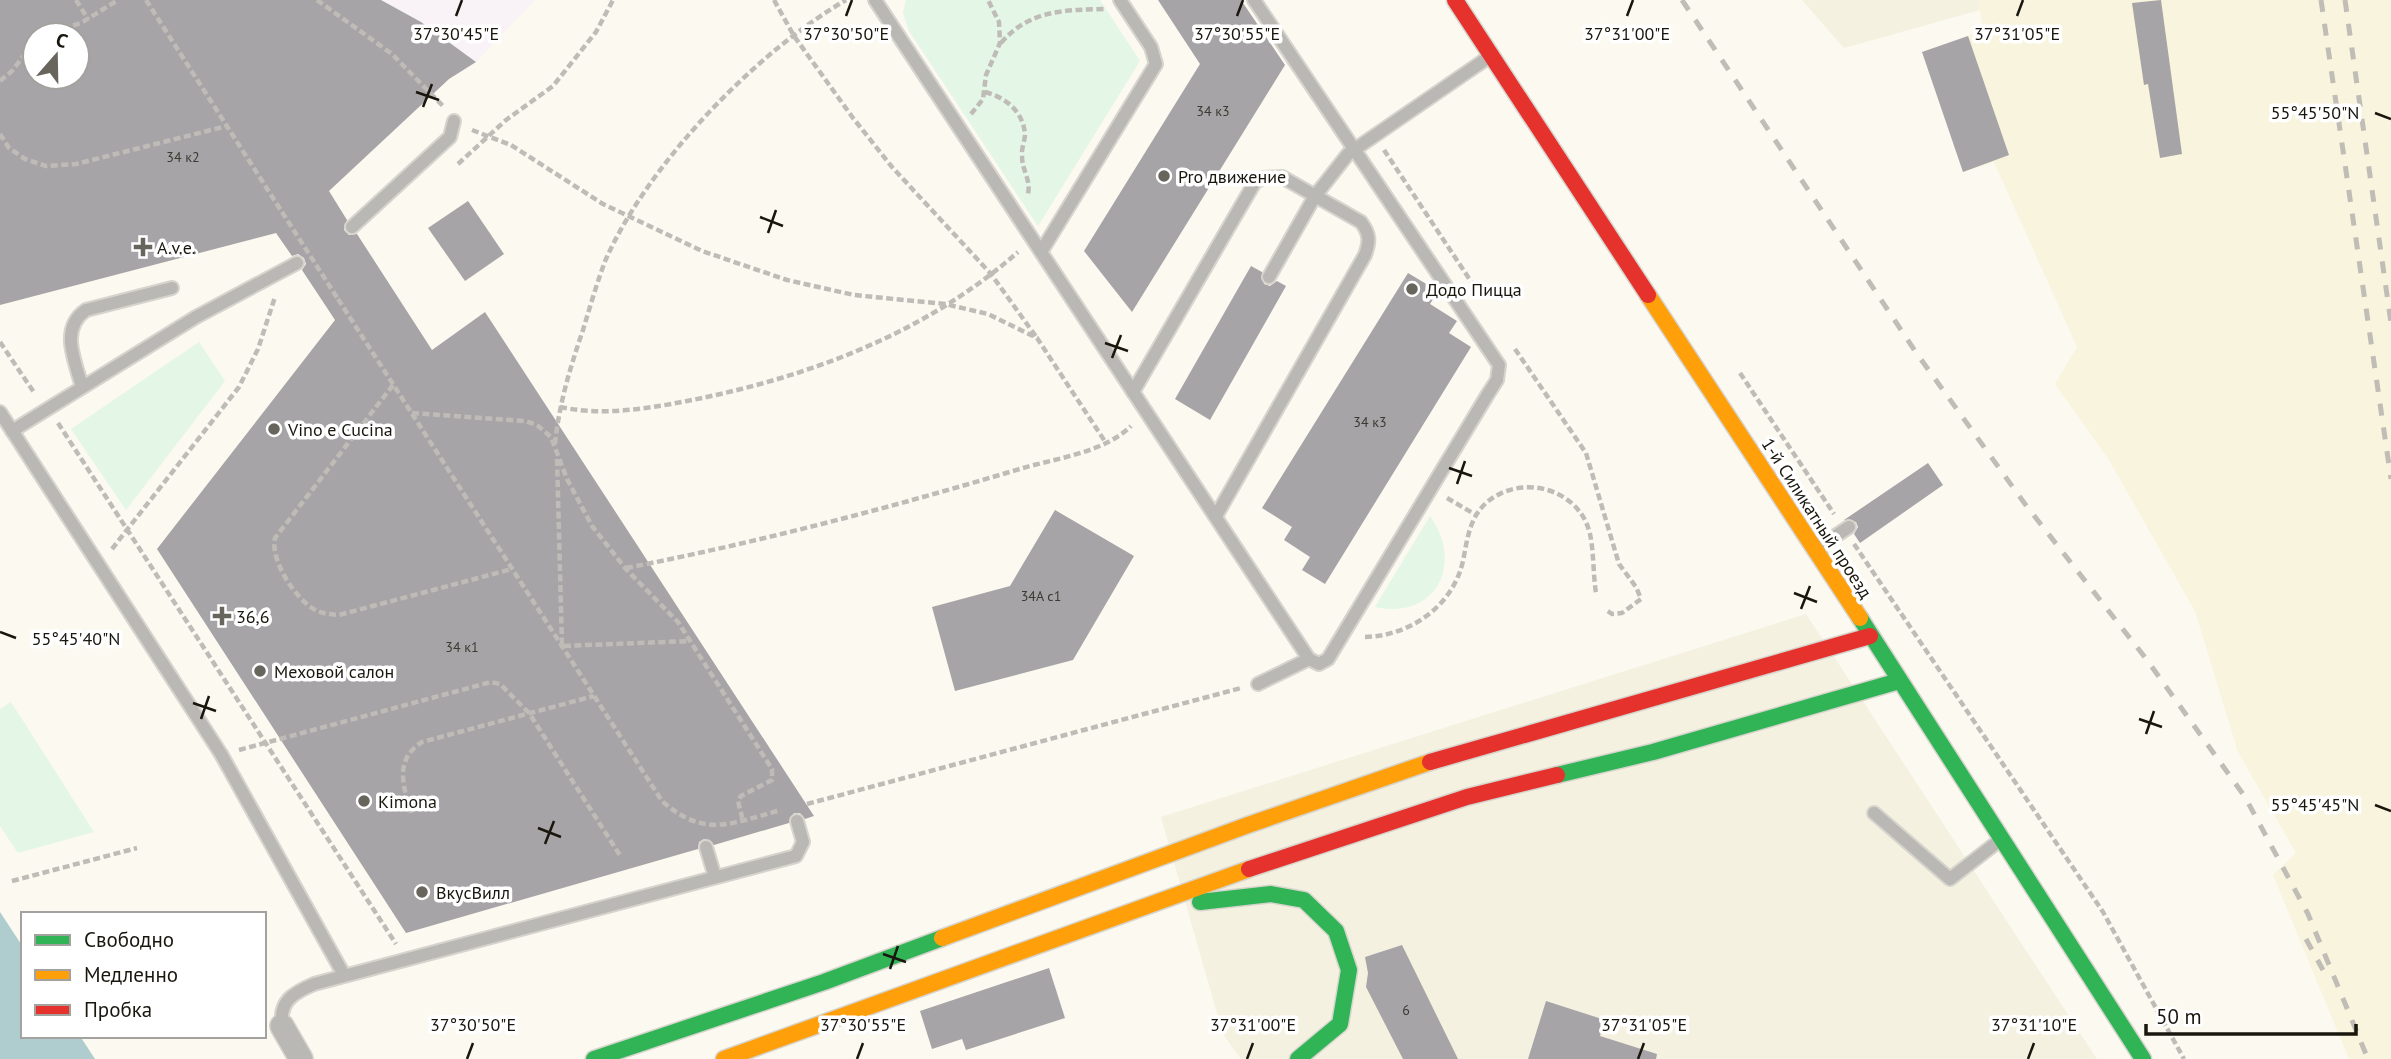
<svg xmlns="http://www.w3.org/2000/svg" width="2391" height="1059" font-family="'PT Sans',sans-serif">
	<rect width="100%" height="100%" fill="#fbf9f0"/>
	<polygon fill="#f9f4de" points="1978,0 2391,0 2391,1059 2349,1059 2273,875 2296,853 2238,752 2195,611 2109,460 2055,384 2077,347 1994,162 1963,172 1922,52 1983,31"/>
	<g fill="#f5f1e0">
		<polygon points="1802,0 1978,0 1980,10 1844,48"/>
		<polygon points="1806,614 2097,1059 1241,1059 1223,1034 1161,817"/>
	</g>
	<polygon fill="#f9f2f7" points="381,0 535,0 476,62 421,22"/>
	<g fill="#e4f6e6">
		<polygon points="906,0 1100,0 1140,61 1038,226 909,31 903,13"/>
		<polygon points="199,342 225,381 126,510 71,429"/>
		<path d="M1430 516C1464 564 1436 620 1375 607Z"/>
		<polygon points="11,702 94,832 18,853 0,826 0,709"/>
	</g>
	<polygon fill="#afcdce" points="0,912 23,947 23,1036 80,1036 95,1059 0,1059"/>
	<g fill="#a6a4a6" fill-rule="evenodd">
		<path d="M0 0H381L421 22 476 62 449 79 329 191 347 220 344 230 349 235 357 234 432 350 485 312 814 816 805 819 800 813H794L789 823 714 845 704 839 699 842 698 849 406 933 157 549 335 320 302 270 306 264 304 258 298 254 292 256 276 233 0 305ZM35 35H77V77H35Z"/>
		<polygon points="1158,0 1241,0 1285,65 1132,312 1084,251 1200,64"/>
		<polygon points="2161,0 2182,154 2160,158 2148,84 2144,85 2132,3"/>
		<polygon points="1968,36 2009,155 1963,172 1922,52"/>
		<polygon points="468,201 504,254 465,281 428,228"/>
		<polygon points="1251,266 1262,272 1264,284 1270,286 1277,281 1286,286 1210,420 1175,399"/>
		<polygon points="1408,273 1438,291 1430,304 1457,321 1449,333 1471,347 1325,584 1302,570 1310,557 1284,540 1292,527 1262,508"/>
		<polygon points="1928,463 1943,485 1860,543 1854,534 1858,527 1856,522 1844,520"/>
		<polygon points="1055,510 1134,556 1073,660 955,691 932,607 1010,586"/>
		<polygon points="1402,945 1458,1059 1403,1059 1366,987 1368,973 1365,957"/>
		<polygon points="1049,968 1065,1018 966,1050 962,1039 932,1049 920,1011"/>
		<polygon points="1546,1001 1605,1020 1600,1036 1657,1054 1656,1059 1528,1059"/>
	</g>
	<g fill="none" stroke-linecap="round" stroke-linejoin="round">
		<g stroke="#d6d4cd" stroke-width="16">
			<g id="lane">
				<polyline points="875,0 1309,659 1319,664 1328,659 1488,394 1497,380 1499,365 1254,0"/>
				<polyline points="352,227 450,137 454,121"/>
				<polyline points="1041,252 1156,64 1151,47 1120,0"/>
				<polyline points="1269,277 1315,196 1348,154 1489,57"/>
				<path d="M82 387C75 360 59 329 86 310L172 288"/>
				<path d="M1133 392 1255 182 1264 178 1282 177 1361 222C1370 234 1370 241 1365 255L1216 516"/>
				<polyline points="0,412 221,754 344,975"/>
				<polyline points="12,431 196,317 297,263"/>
				<polyline points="1816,549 1849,527"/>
				<polyline points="1258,684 1309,659"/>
				<polyline points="1874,813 1950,879 2000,840"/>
				<polyline points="706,847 715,877"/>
				<path d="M282 1026C279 1001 293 993 314 984L796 856 803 842 797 821"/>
			</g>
		</g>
		<g stroke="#d6d4cd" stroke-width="26">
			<polyline id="street" points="282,1026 301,1059"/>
		</g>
		<g stroke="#d6d4cd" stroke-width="19">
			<g id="fast">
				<polyline points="1860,618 2143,1059"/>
				<polyline points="1557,775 1653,752 1899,681"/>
				<polyline points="1200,902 1271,894 1304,900 1336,931 1349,970 1340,1024 1298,1059"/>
				<polyline points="594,1059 824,982 942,938"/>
			</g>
		</g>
		<g stroke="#d6d4cd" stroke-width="19">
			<g id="slow">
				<polyline points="1648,295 1860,618"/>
				<polyline points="942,938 1248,825 1430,762"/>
				<polyline points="724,1059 1249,869"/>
			</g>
		</g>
		<g stroke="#d6d4cd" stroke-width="19">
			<g id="jam">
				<polyline points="1455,0 1648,295"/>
				<polyline points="1430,762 1870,636"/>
				<polyline points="1249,869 1467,797 1557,775"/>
			</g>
		</g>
		<g stroke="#bfbcb8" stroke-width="4.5" stroke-dasharray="7 3.5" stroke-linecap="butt">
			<polyline points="76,0 88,19"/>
			<polyline points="146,0 282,212"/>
			<polyline points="317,0 392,54 444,107"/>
			<polyline points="774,0 794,36 853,118 892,167 991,274 1037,338"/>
			<polyline points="43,35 81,23 118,0"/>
			<path d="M1001 43C1029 10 1064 10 1104 9"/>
			<polyline points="0,81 12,71 35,41"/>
			<path d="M985 92C1005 97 1023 111 1025 134 1025 141 1021 149 1022 156 1022 171 1031 179 1028 194"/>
			<polyline points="971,114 983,99 986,75 1000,43 999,22 988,0"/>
			<polyline points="472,130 511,145 603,204 702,251 787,280 854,295 945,304 988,314 1037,338 1106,443"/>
			<polyline points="0,134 9,148 25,159 46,166 76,164 227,126"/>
			<polyline points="1384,150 1478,292"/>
			<polyline points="458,164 506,120 553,86 596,32 613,0"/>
			<path d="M338 299 662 801C705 839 732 823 781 810"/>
			<polyline points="0,342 35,394"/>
			<polyline points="1515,349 1586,453 1619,564 1636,587 1641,599 1622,613 1612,614 1606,610"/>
			<polyline points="1740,373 1834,514"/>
			<path d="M393 385 275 538C270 560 294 596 312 608 321 614 329 614 339 615L512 569"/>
			<path d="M560 407C602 416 645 409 687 401 806 378 925 334 1018 252"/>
			<polyline points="412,413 525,421 537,425 551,437 567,479 592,526 625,568 678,622 772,769 772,780 741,796 738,801 743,821"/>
			<polyline points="58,423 396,944"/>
			<path d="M555 444C559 404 570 368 583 330 590 307 597 282 606 259 649 163 755 53 846 0"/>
			<polyline points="557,459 562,646 690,641"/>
			<polyline points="1447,498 1476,515"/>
			<polyline points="1854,544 2103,912 2184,1059"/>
			<polyline points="112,549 239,387 258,349 275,297"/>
			<path d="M626 568C760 542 893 507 1023 468 1058 458 1105 452 1131 426"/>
			<path d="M1365 637C1410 636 1453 606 1463 561 1467 541 1469 521 1483 506 1516 472 1579 486 1590 534 1594 553 1593 574 1596 593"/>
			<polyline points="239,750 491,682 500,684 529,713 621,857"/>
			<polyline points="807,804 1241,688"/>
			<path d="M411 813C403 785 394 760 422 742L594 696"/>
			<polyline points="12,881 137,848"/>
		</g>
		<use href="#lane" stroke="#bab8b4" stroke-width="12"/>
		<use href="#street" stroke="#bab8b4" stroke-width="23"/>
		<use href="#fast" stroke="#30b455" stroke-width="16"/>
		<use href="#slow" stroke="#ff9f0a" stroke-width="16"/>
		<use href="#jam" stroke="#e5322d" stroke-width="16"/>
		<g stroke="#bfbdb6" stroke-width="5" stroke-dasharray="12 12" stroke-linecap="butt">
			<polyline points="1682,0 1915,351 2025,504 2147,660 2245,797 2308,914 2368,1059"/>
			<polyline points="2321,0 2391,479"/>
			<polyline points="2345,0 2391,323"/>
			<polyline points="2306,939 2323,970"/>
		</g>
		<polyline stroke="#bfbcb8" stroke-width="4.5" stroke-dasharray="7 3.5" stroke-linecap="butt" points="282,212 338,299"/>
	</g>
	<path fill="none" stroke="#18160d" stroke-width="2.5" d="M456 16 462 0M846 16 852 0M1237 16 1243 0M1627 16 1633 0M2017 16 2023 0M416 92 439 100M423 107 432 84M2375 113 2391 119M760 217 783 226M768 233 776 210M1105 343 1128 351M1112 358 1121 335M1449 468 1472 476M1457 484 1465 461M1794 593 1817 602M1801 609 1810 586M0 632 16 638M193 703 216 711M201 719 209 696M2139 719 2162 727M2146 734 2154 711M2375 805 2391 811M538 828 561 837M545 844 554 821M883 954 906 962M890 969 898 946M467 1059 473 1043M857 1059 863 1043M1247 1059 1253 1043M1638 1059 1644 1043M2028 1059 2034 1043"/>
	<g fill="#67655c" stroke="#fff" stroke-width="2.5">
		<circle cx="1164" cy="176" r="7"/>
		<path d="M139.5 236.5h7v7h7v7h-7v7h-7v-7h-7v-7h7z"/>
		<circle cx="1412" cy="289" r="7"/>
		<circle cx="274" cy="429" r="7"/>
		<path d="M218.5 605.5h7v7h7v7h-7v7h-7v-7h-7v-7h7z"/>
		<circle cx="260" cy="671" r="7"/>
		<circle cx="364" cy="801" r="7"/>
		<circle cx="422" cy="892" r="7"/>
	</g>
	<g text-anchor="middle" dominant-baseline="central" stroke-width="7" stroke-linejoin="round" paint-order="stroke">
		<g font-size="14" fill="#3c3a33">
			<text x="1213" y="111">34 к3</text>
			<text x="183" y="157">34 к2</text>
			<text x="1370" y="422">34 к3</text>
			<text x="1041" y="596">34А с1</text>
			<text x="462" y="647">34 к1</text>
			<text x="1406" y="1010">6</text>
		</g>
		<g font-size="18" fill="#18160d" stroke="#fff" text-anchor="start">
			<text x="1178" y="176">Pro движение</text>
			<text x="157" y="247">A.v.e.</text>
			<text x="1426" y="289">Додо Пицца</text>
			<text x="288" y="429">Vino e Cucina</text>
			<text x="236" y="616">36,6</text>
			<text x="274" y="671">Меховой салон</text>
			<text x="378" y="801">Kimona</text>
			<text x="436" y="892">ВкусВилл</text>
		</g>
		<g font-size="18" fill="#18160d" stroke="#fff">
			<text transform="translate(1817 518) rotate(57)">1-й Силикатный проезд</text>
		</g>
	</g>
	<g font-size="18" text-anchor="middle" fill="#18160d" stroke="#fff" stroke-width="7" stroke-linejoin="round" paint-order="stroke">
		<text x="456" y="40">37°30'45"E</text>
		<text x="846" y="40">37°30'50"E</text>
		<text x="1237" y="40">37°30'55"E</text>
		<text x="1627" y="40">37°31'00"E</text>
		<text x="2017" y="40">37°31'05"E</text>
		<text x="2315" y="119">55°45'50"N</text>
		<text x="76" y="645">55°45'40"N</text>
		<text x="2315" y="811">55°45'45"N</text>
		<text x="473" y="1031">37°30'50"E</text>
		<text x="863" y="1031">37°30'55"E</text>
		<text x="1253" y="1031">37°31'00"E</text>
		<text x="1644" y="1031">37°31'05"E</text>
		<text x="2034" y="1031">37°31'10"E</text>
	</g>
	<rect x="21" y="912" width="245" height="126" fill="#ffffff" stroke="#a3a29e" stroke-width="2"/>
	<rect x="35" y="935" width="35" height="10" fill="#30b455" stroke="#a3a29e" stroke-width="2"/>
	<text x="84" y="947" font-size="21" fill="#18160d">Свободно</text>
	<rect x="35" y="970" width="35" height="10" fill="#ff9f0a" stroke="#a3a29e" stroke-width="2"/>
	<text x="84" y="982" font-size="21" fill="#18160d">Медленно</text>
	<rect x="35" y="1005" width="35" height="10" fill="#e5322d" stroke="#a3a29e" stroke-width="2"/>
	<text x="84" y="1017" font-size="21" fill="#18160d">Пробка</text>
	<g transform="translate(56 56) rotate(20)"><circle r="33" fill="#ffffff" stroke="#a3a29e" stroke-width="2"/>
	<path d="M0-5L12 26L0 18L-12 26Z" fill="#67655c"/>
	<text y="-10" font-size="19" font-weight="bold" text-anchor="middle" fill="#18160d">С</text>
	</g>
	<path d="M2146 1024v10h210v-10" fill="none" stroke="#18160d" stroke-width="3.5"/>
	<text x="2156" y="1024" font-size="21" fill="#18160d" stroke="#ffffff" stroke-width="5" paint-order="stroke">50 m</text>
</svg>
